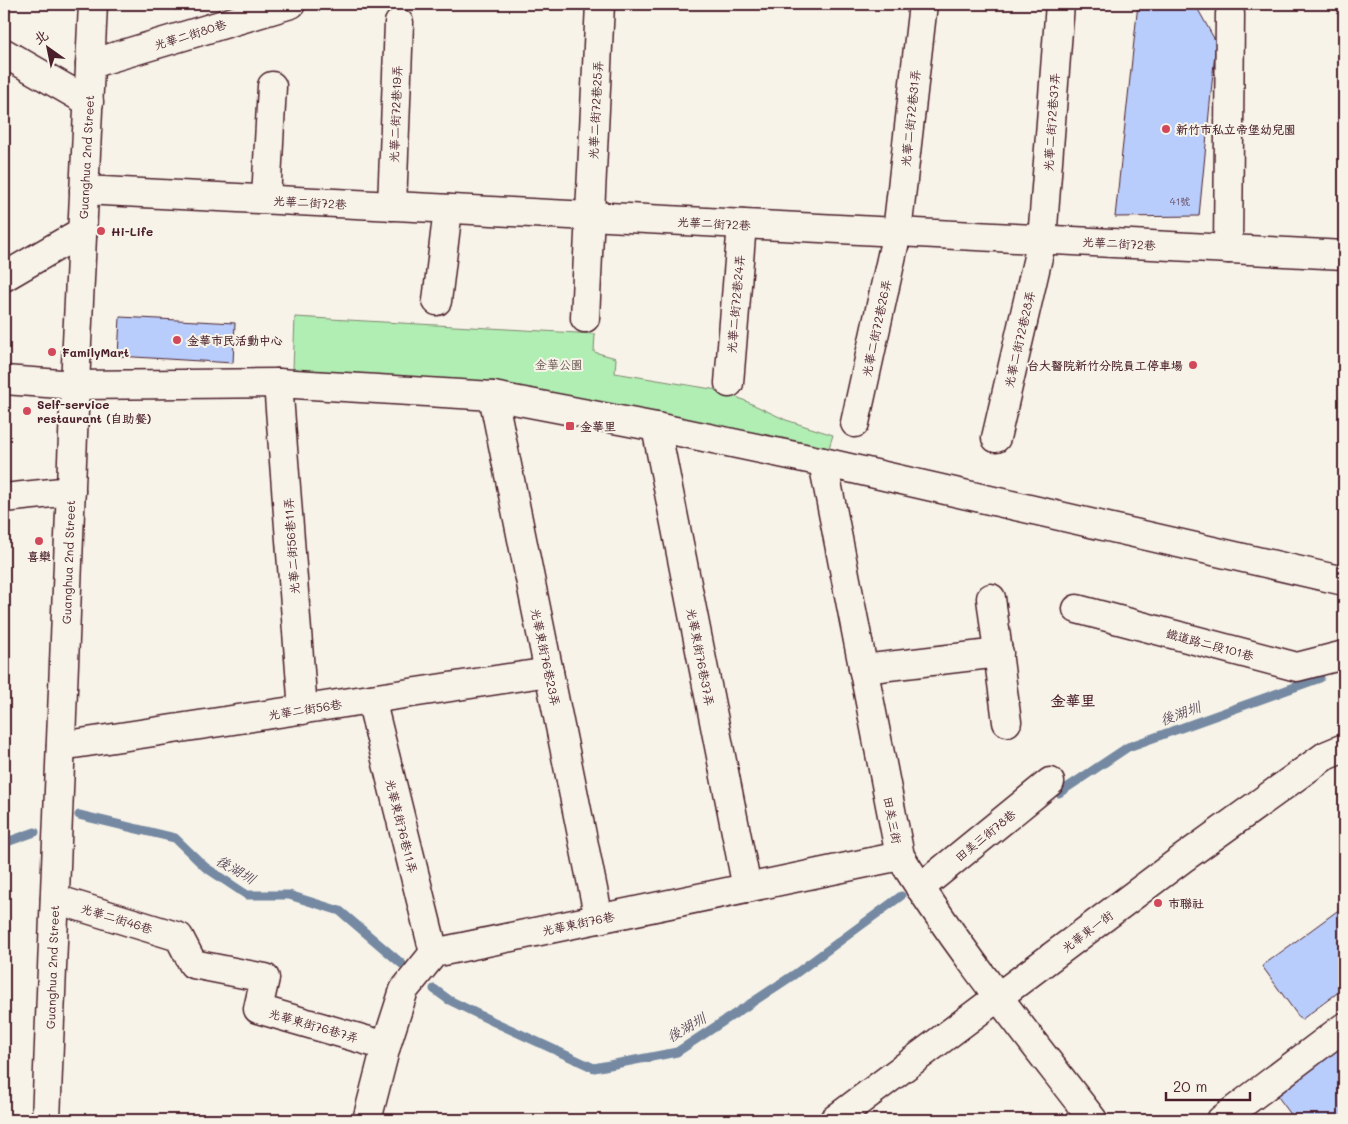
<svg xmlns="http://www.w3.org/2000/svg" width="1348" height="1124" font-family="Mali,'LXGW WenKai TC',sans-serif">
	<rect width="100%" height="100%" fill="#f7f3e8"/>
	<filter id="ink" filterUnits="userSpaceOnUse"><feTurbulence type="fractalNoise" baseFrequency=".02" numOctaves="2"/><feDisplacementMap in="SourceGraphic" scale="10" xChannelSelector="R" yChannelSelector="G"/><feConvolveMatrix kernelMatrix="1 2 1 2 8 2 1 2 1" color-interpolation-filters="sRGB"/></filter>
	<g filter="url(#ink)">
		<polygon fill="#b1eeb3" stroke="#7e866f" points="295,317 595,334 594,352 616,358 615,373 724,391 786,420 833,435 827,454 480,382 293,369"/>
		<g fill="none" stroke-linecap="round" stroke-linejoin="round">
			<g stroke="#7489a2" stroke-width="9">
				<polyline points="1059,793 1128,747 1320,678"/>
				<polyline points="79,815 175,838 205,867 247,895 289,895 340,911 402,964"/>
				<polyline points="4,843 35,832"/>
				<polyline points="434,989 449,1000 490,1020 594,1068 677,1052 795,974 901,896"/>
			</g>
		</g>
		<g fill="#b9cdfc" stroke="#4a1f2b">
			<polygon points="1138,4 1195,4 1216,42 1199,216 1115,217"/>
			<polygon points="120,317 235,323 233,363 118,356"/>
			<polygon points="1344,906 1344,988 1301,1020 1262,966"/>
			<polygon points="1344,1038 1344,1120 1295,1120 1273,1090"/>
			<polygon points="1245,1105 1260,1120 1225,1120"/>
		</g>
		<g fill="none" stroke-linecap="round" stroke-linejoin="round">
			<g stroke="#4a1f2b" stroke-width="31">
				<g id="minor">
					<polyline points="4,53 89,102"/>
					<polyline points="90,64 291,4"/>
					<polyline points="84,190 1344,255"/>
					<polyline points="266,199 272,86"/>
					<polyline points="392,206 399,23"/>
					<polyline points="1228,249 1230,14"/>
					<polyline points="4,277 83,231"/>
					<polyline points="437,301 448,209"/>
					<polyline points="585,318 600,4"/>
					<polyline points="4,380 75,385 278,383 493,396 656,427 823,462 1344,581"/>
					<polyline points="278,383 303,710"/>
					<polyline points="729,383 742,224"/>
					<polyline points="493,396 599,919"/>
					<polyline points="855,423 897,232 923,4"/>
					<polyline points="656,427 747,888"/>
					<polyline points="996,438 1042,240 1060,4"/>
					<path d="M823 462 900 856C957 948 1027 1034 1093 1120"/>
					<polyline points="4,498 71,491"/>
					<polyline points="991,598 1007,722"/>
					<polyline points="1077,609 1297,667 1344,655"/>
					<polyline points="863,669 999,653"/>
					<polyline points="371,699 434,953"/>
					<polyline points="61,746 549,672"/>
					<polyline points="920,888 1050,782"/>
					<polyline points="55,899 179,937 193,964 265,978 258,1009 386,1046"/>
					<polyline points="46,1120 75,385 93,4"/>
					<polyline points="367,1120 386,1046 404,990 434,953 900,856"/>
					<polyline points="834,1120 1182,859 1325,756 1344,748"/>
					<polyline points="1221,1120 1344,1027"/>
				</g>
			</g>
			<use href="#minor" stroke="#f7f3e8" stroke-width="28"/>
		</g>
	</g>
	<g fill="#d1495b" stroke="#f7f3e8" stroke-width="2">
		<circle cx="1166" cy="129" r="5"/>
		<circle cx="101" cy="231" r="5"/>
		<circle cx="177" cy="340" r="5"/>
		<circle cx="52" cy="352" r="5"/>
		<circle cx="1193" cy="365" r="5"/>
		<circle cx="27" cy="411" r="5"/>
		<rect x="565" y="421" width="10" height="10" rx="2.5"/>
		<circle cx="39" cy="541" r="5"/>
		<circle cx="1158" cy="903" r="5"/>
	</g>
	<g text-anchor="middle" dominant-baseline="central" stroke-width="4" stroke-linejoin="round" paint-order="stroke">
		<g font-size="10" fill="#664a5f">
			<text x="1180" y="201">41號</text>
		</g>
		<g font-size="12" fill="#4a1f2b" stroke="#f7f3e8">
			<text transform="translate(190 34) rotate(-17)">光華二街80巷</text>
			<text transform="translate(595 110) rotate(-87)">光華二街72巷25弄</text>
			<text transform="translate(395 114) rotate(-88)">光華二街72巷19弄</text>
			<text transform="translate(910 118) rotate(-84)">光華二街72巷31弄</text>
			<text transform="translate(1051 122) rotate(-86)">光華二街72巷37弄</text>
			<text transform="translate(86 157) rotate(-87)">Guanghua 2nd Street</text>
			<text transform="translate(310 202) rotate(3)">光華二街72巷</text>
			<text transform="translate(714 223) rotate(3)">光華二街72巷</text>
			<text transform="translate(1119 243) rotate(3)">光華二街72巷</text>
			<text transform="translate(735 304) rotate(-85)">光華二街72巷24弄</text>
			<text transform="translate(876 328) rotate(-78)">光華二街72巷26弄</text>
			<text transform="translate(1019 339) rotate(-77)">光華二街72巷28弄</text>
			<text transform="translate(291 546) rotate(-94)">光華二街56巷11弄</text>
			<text transform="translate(68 562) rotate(-88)">Guanghua 2nd Street</text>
			<text transform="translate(1210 644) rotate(15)">鐵道路二段101巷</text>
			<text transform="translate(546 657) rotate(78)">光華東街76巷23弄</text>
			<text transform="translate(701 657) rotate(79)">光華東街76巷37弄</text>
			<text transform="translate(305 709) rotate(-9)">光華二街56巷</text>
			<text transform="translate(893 820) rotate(79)">田美三街</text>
			<text transform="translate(402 826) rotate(76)">光華東街76巷11弄</text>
			<text transform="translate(985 835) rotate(-39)">田美三街78巷</text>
			<text transform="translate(117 918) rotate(17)">光華二街46巷</text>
			<text transform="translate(578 923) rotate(-12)">光華東街76巷</text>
			<text transform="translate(1087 931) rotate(-37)">光華東一街</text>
			<text transform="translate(52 967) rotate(-88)">Guanghua 2nd Street</text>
			<text transform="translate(314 1025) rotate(16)">光華東街76巷7弄</text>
		</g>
		<g font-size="12" font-weight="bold" fill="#4a1f2b" stroke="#f7f3e8" text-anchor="start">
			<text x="1176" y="129">新竹市私立帝堡幼兒園</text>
			<text x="111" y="231">Hi-Life</text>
			<text x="187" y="340">金華市民活動中心</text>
			<text x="62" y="352">FamilyMart</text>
			<text x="1183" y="365" text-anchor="end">台大醫院新竹分院員工停車場</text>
			<text x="37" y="404">Self-service<tspan x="37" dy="14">restaurant (自助餐)</tspan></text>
			<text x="580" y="426">金華里</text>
			<text x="39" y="556" text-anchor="middle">喜欒</text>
			<text x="1168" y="903">市聯社</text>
		</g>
		<g font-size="12" fill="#64534d" stroke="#f7f3e8">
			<text x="559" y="364">金華公園</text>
		</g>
		<g font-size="14" font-style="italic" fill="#5c4b5c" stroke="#f7f3e8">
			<text transform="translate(1180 713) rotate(-20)">後湖圳</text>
			<text transform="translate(236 869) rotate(30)">後湖圳</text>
			<text transform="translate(686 1027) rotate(-30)">後湖圳</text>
		</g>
		<g font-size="15" font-weight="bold" fill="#4a1f2b" stroke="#f7f3e8">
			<text x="1073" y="700">金華里</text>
		</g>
	</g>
	<rect width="1348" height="1124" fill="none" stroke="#f7f3e8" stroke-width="20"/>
	<rect x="10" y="10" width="1328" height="1104" fill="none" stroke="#4a1f2b" stroke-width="2" filter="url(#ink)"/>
	<g transform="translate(48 48) rotate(327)" stroke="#f7f3e8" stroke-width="4" paint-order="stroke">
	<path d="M0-4L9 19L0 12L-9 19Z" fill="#4a1f2b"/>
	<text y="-8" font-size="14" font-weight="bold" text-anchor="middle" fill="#4a1f2b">北</text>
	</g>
	<path d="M1166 1092v8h84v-8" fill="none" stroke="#4a1f2b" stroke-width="2.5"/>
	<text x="1173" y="1092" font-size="15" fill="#4a1f2b" stroke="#f7f3e8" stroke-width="4" paint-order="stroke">20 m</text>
</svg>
